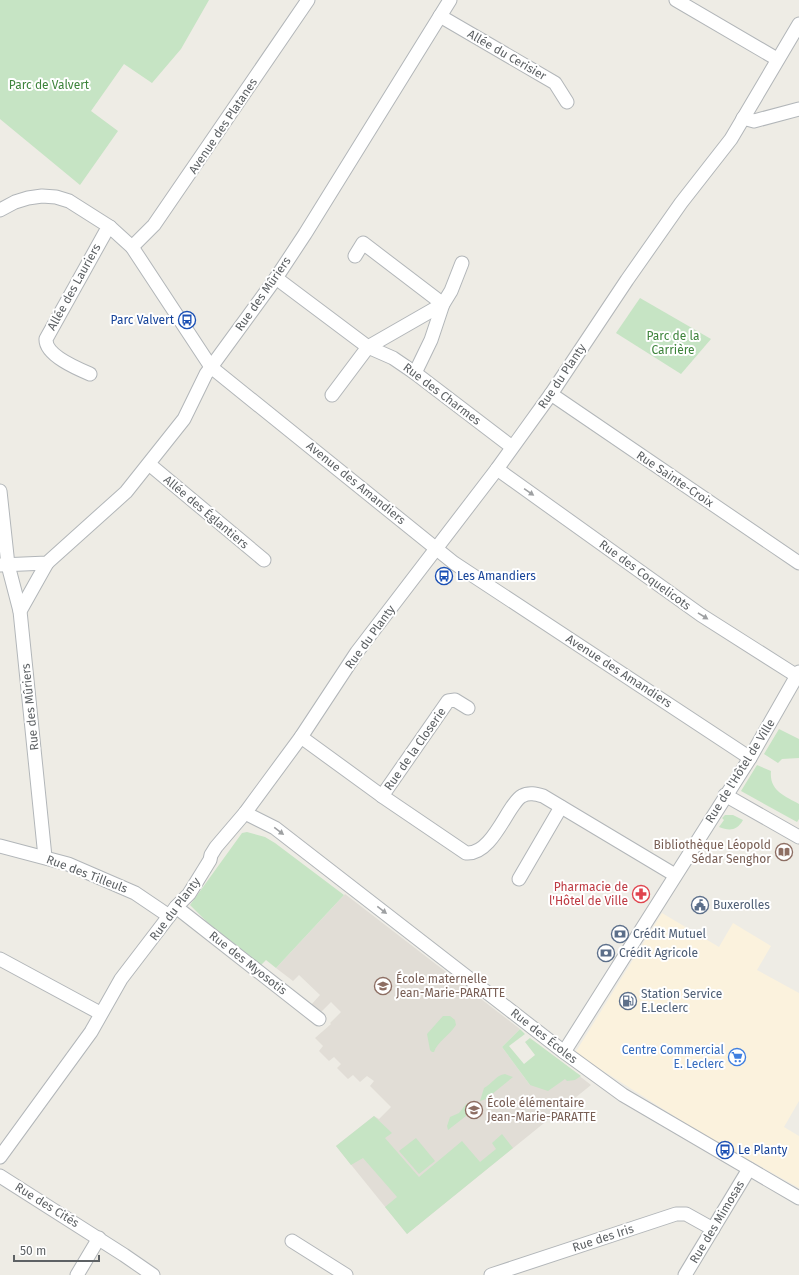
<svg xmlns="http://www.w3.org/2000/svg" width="799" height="1275" font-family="'Fira Sans',sans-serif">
	<rect width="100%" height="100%" fill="#eeece5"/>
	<polygon fill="#fbf2dd" points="662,913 719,947 733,923 771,946 757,970 799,993 799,1101 784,1127 799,1136 799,1188 696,1130 575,1053"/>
	<polygon fill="#e1ddd6" points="345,894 520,1029 502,1047 530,1085 559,1060 591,1085 407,1234 336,1146 374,1116 379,1119 391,1107 370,1086 374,1081 367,1076 360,1082 353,1075 348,1079 337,1068 341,1064 334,1057 329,1061 319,1051 323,1046 315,1038 331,1024 330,1023 341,1012 331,1002 319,1014 310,1006 320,995 299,975 293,981 276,968"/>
	<g fill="#c6e4c4">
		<polygon points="0,0 209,0 181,49 152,83 124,64 91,111 118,131 80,185 0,119"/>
		<polygon points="640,298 711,339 681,374 616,333"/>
		<polygon points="779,729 799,739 799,758 782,759 778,763 764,754"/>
		<path d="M757 765 771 771C769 791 785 796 799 804V819L797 822 741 791Z"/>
		<path d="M725 815H733L743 820C737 831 729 831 719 827L724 820 722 818Z"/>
		<polygon points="247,832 265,837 275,843 344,895 276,968 266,960 261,965 208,923 190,905 242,833"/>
		<path d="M443 1016H450L455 1020 456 1025C450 1035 437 1042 434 1052H432L430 1050 427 1034Z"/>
		<polygon points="520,1029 525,1034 509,1046 524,1064 535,1055 525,1042 530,1038 581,1076 575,1080 567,1081 565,1079 548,1091 530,1085 502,1047"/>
		<path d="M505 1074 513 1077 486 1099 480 1101 484 1088C492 1084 496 1075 505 1074Z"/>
		<polygon points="477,1102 475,1109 448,1130 447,1126 450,1117 459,1113 466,1104"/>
		<polygon points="374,1116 392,1133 385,1138 419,1177 462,1141 480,1162 496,1149 492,1143 502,1134 513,1148 407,1234 385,1207 397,1197 363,1158 351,1165 336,1146"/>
		<polygon points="416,1138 435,1161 419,1174 399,1151"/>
	</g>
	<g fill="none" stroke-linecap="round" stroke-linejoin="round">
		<g stroke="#b2b6b9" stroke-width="15">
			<g id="street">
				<polyline points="676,0 777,59"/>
				<polyline points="440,16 555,83 567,102"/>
				<polyline points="743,118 754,121 799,109"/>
				<polyline points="0,210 15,202 28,198 42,196 56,197 69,201 110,227 132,247 211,367 454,563 750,758"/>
				<polyline points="132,247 154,225 308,0"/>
				<polyline points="355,256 363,243 443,304 431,340 415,373"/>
				<polyline points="276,278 368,347 393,358 415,373 512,447"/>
				<path d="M90 374C78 369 45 355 46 339L105 233 110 227"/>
				<polyline points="551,394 799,563"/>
				<polyline points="332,395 368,347 443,304 451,291 462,263"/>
				<polyline points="149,464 264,560"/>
				<polyline points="497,469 701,615 797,676"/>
				<polyline points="0,491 8,565 20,611"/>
				<polyline points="0,565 47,563 126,492 184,419 206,374 276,278 305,234 450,0"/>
				<path d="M301 737 382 796 466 853C487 855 501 823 512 807 515 803 518 798 522 796 529 792 536 794 543 796L675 875"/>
				<polyline points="725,795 799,837"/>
				<polyline points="382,796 448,701 455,700 468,708"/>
				<polyline points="245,813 275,828 564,1052 623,1095 799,1198"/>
				<polyline points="0,846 68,864 135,893 169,916"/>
				<polyline points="45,857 20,611 47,563"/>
				<polyline points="519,879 561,807"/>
				<polyline points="176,907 319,1019"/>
				<polyline points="0,959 100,1013"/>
				<polyline points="564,1052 750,758 799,672"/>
				<polyline points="0,1157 91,1032 121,979 176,907 189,894 210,860 211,855 216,847 245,813 301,737 357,652 497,469 551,394 627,280 681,203 731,139 799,24"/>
				<polyline points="0,1176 124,1255 153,1275"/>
				<polyline points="292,1241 346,1275"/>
				<polyline points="77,1275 99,1238"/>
				<polyline points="491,1275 676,1214 686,1214 713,1229"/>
				<polyline points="685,1275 749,1169"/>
			</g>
		</g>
		<use href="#street" stroke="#fff" stroke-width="13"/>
	</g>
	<defs><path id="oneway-solid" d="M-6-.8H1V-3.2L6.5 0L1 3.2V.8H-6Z"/></defs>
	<g fill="#9ea0a2">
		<use href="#oneway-solid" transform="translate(529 492) rotate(35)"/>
		<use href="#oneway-solid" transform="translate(703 616) rotate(32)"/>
		<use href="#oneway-solid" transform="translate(279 831) rotate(37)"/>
		<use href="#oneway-solid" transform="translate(382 910) rotate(38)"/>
	</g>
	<defs>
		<g id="bus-ring" transform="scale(0.9)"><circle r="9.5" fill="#fff" stroke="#1a4fb4" stroke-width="1.5"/><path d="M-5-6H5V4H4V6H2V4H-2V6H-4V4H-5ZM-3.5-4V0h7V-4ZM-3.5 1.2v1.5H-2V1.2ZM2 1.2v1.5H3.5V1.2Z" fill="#1a4fb4"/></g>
		<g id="library-ring" transform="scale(0.9)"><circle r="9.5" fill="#fff" stroke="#8d6e63" stroke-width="1.5"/><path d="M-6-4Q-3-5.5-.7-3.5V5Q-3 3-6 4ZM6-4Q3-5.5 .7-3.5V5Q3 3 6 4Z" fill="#8d6e63"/></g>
		<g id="pharmacy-ring" transform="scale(0.9)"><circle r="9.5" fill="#fff" stroke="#e0444e" stroke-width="1.5"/><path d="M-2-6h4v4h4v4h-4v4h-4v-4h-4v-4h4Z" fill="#e0444e"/></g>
		<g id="civic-ring" transform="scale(0.9)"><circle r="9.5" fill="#fff" stroke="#5c6f8a" stroke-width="1.5"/><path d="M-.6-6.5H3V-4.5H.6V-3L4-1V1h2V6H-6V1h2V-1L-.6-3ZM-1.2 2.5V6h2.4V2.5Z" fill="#5c6f8a"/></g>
		<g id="bank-ring" transform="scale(0.9)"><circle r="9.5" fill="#fff" stroke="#5c6f8a" stroke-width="1.5"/><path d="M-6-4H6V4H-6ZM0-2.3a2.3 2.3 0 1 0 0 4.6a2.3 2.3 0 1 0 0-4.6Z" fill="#5c6f8a"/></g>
		<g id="school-ring" transform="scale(0.9)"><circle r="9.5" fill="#fff" stroke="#8d6e63" stroke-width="1.5"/><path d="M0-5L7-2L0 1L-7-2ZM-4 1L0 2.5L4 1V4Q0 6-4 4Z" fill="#8d6e63"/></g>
		<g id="fuel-ring" transform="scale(0.9)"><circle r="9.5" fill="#fff" stroke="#5c6f8a" stroke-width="1.5"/><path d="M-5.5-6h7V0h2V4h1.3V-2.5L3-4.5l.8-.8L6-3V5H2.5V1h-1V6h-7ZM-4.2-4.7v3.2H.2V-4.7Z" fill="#5c6f8a"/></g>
		<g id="supermarket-ring" transform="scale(0.9)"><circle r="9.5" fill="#fff" stroke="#3f7fe0" stroke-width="1.5"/><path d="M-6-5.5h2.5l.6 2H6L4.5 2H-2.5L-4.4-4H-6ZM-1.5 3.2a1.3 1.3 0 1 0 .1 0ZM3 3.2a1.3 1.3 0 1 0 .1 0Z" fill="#3f7fe0"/></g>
	</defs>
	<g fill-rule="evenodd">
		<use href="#bus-ring" x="187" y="320"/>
		<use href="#bus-ring" x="444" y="576"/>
		<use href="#library-ring" x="784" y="852"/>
		<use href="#pharmacy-ring" x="641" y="894"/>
		<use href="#civic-ring" x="700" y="905"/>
		<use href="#bank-ring" x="620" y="934"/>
		<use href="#bank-ring" x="606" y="953"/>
		<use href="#school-ring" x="383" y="986"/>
		<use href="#fuel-ring" x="628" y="1001"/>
		<use href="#supermarket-ring" x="737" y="1057"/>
		<use href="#school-ring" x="474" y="1110"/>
		<use href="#bus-ring" x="725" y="1150"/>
	</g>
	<g text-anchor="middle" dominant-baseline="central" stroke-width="4" stroke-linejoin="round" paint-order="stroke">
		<g font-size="12" fill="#5d6164" stroke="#fff">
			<text transform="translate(507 55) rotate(30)">Allée du Cerisier</text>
			<text transform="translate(223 126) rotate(-56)">Avenue des Platanes</text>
			<text transform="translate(74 287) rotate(-61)">Allée des Lauriers</text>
			<text transform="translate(263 294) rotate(-55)">Rue des Mûriers</text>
			<text transform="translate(562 376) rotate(-56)">Rue du Planty</text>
			<text transform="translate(442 394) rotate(37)">Rue des Charmes</text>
			<text transform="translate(675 479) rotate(34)">Rue Sainte-Croix</text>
			<text transform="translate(356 483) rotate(39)">Avenue des Amandiers</text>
			<text transform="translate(206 512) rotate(40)">Allée des Églantiers</text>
			<text transform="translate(645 575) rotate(36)">Rue des Coquelicots</text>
			<text transform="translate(370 637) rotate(-54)">Rue du Planty</text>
			<text transform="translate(619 671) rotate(33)">Avenue des Amandiers</text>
			<text transform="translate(30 707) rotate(-96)">Rue des Mûriers</text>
			<text transform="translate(415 749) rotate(-55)">Rue de la Closerie</text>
			<text transform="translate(740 771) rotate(-58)">Rue de l'Hôtel de Ville</text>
			<text transform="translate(87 874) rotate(21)">Rue des Tilleuls</text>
			<text transform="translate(175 909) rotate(-53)">Rue du Planty</text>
			<text transform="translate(248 963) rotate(38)">Rue des Myosotis</text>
			<text transform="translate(544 1036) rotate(38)">Rue des Écoles</text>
			<text transform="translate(47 1205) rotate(32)">Rue des Cités</text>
			<text transform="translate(717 1222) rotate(-59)">Rue des Mimosas</text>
			<text transform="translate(603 1238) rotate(-18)">Rue des Iris</text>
		</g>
		<g font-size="12" fill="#3e843c" stroke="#fff">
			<text x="49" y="85">Parc de Valvert</text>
			<text x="673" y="336">Parc de la<tspan x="673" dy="14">Carrière</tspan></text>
		</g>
		<g font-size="12" fill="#164399" stroke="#fff" text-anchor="start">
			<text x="174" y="320" text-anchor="end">Parc Valvert</text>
			<text x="457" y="576">Les Amandiers</text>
			<text x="738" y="1150">Le Planty</text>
		</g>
		<g font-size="12" fill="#785e54" stroke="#fff" text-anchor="start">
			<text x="771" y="845" text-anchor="end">Bibliothèque Léopold<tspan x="771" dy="14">Sédar Senghor</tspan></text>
			<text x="396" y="979">École maternelle<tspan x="396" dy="14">Jean-Marie-PARATTE</tspan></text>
			<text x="487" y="1103">École élémentaire<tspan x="487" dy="14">Jean-Marie-PARATTE</tspan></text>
		</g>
		<g font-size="12" fill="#be3a42" stroke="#fff" text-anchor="end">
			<text x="628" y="887">Pharmacie de<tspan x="628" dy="14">l'Hôtel de Ville</tspan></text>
		</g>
		<g font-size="12" fill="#4e5e75" stroke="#fff" text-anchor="start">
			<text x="713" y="905">Buxerolles</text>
			<text x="633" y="934">Crédit Mutuel</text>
			<text x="619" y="953">Crédit Agricole</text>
			<text x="641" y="994">Station Service<tspan x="641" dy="14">E.Leclerc</tspan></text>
		</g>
		<g font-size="12" fill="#366cbe" stroke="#fff" text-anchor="end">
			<text x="724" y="1050">Centre Commercial<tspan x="724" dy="14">E. Leclerc</tspan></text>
		</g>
	</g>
	<path d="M14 1255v6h85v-6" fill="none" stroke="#5d6164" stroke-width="2"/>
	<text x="20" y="1255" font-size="12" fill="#5d6164" stroke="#ffffff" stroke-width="3" paint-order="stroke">50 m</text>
</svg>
